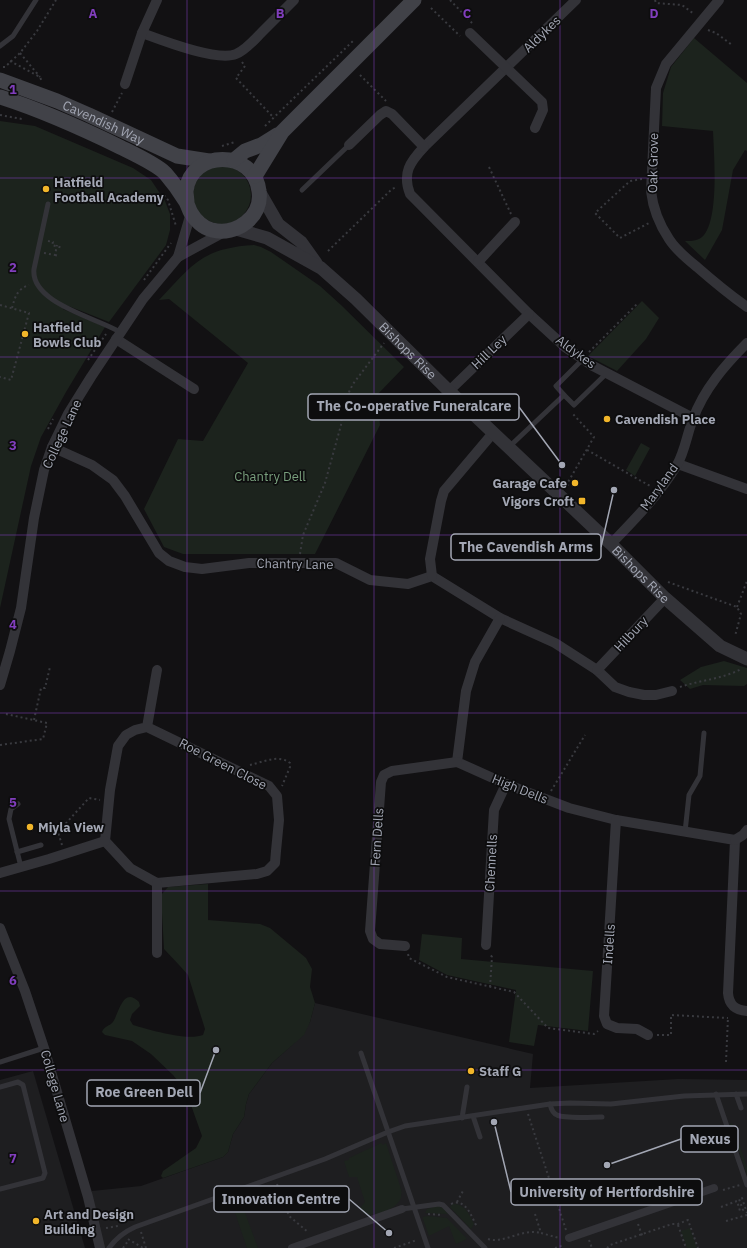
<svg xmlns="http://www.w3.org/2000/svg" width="747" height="1248" font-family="'IBM Plex Sans',sans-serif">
	<rect width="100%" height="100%" fill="#121113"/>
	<g fill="#1e1e20">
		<polygon points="315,1003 533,1054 530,1088 678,1079 747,1080 747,1248 100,1248 92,1201 92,1191 141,1186 223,1157 228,1152 233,1134 244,1117 246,1104 249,1094 272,1063 291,1046 310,1022"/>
		<polygon points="33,1071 85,1248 0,1248 0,1080"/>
	</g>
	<g fill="#1c231d">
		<path d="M694 38 747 83V151L745 150 733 170 722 230 705 260 685 241C692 241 699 241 704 235 719 216 714 156 713 131L662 126 663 93 671 67Z"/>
		<polygon points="0,121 35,126 133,168 151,180 165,201 170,214 170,230 166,245 109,322 66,305 63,309 105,327 66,392 41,437 31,466 0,608"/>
		<circle cx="222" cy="195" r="29"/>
		<path d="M254 245 261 247 271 252 320 286 341 305 404 367 377 395 380 425 315 554H183L164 547 144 509 178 439 203 441 248 363 169 299 159 300C192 265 202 248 254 245Z"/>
		<polygon points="642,301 659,318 646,339 617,371 588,356"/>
		<polygon points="641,443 650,448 635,476 626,470"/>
		<polygon points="724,661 747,668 747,684 744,686 703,685 690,689 680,680 701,667"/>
		<path d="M208 884V920L260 924 270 928 306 958 312 969 310 987 315 1003 310 1022 304 1035 272 1063 249 1094 246 1104 244 1117 233 1134 228 1152 223 1157 163 1178 161 1176 163 1171 196 1148 202 1136 186 1091 173 1075 151 1054 132 1041 105 1035 102 1032C104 1026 110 1026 113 1022 119 1013 123 986 139 1002L140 1006 132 1014 130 1020 133 1025C150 1030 187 1041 203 1035L205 1029 188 975 180 966 164 949 161 895 168 887Z"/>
		<polygon points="422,934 462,938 461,959 593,971 588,1031 538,1025 534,1046 509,1042 516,990 447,975 419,960"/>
		<polygon points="732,1123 747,1167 747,1175 730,1124"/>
		<path d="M381 1143 383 1145 386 1143 401 1189C405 1207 383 1213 369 1215 364 1214 362 1212 360 1208L365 1202 357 1177H349L344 1161 349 1160V1158Z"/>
		<polygon points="248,1196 251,1208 244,1210 258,1248 247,1248 232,1204 234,1201"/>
		<path d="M453 1204C464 1203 470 1215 474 1224L471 1229 450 1207Z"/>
		<polygon points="437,1206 443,1208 448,1214 425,1213 427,1209"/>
		<polygon points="428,1216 447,1218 467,1239 456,1244 449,1226 429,1236 423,1219 423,1217"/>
		<polygon points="690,1228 697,1248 687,1248 681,1231"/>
	</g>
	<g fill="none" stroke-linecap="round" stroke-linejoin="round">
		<g stroke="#393a3f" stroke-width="2" stroke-dasharray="2 3" stroke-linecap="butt">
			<polyline points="450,0 472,23"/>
			<polyline points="655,0 656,3 682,5 694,14"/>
			<polyline points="431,8 460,36"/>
			<polyline points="708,30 716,33 732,45"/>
			<polyline points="20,53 40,77"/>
			<polyline points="10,61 40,77 42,82"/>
			<polyline points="242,62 245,66 236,78 274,118"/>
			<polyline points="3,67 5,67 20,53 37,31 56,0"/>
			<polyline points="360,75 386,101"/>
			<polyline points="112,112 122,93"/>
			<polyline points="0,115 22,119"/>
			<polyline points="265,126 354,40"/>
			<polyline points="222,146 235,142"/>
			<polyline points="489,167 511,214"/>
			<polyline points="642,179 630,181 595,213 620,238 649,223"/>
			<polyline points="164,195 168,200 176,226"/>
			<polyline points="48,241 53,242 52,245 63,248"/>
			<polyline points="328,251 392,189 397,187"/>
			<polyline points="44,253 55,255 57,245"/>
			<polyline points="55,255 59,256"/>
			<polyline points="144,280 171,243"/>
			<polyline points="0,305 29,313 11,380 0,377"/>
			<path d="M12 308C15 297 17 289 29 285"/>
			<polyline points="589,352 638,303"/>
			<polyline points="88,360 106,334"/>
			<polyline points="48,429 53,419"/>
			<polyline points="587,450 650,486"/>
			<polyline points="568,486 567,484 594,437 572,413"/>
			<polyline points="300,554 303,535 325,483 341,425 343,404 353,384 384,343"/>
			<polyline points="668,582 737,607 741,614 735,636"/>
			<polyline points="737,607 747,581"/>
			<path d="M680 687C700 680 723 679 741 669"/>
			<polyline points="34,720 41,688 45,688 50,667"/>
			<polyline points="0,745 43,739 47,723 6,714"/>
			<path d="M250 765C263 762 279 754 290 763V767L282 786"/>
			<polyline points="551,791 585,735"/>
			<polyline points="62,845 58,832 89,798 100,800"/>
			<polyline points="408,954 409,958 447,977 514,992 548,1028 594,1034 598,1031"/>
			<polyline points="490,987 492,957 490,954"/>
			<polyline points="657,1035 671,1035 671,1015 728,1018"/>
			<polyline points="726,1062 728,1017"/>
			<polyline points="528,1114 566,1230"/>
			<polyline points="277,1184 289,1216 308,1232"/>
			<polyline points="723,1190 740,1185"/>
			<polyline points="457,1202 464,1189"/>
			<path d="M451 1204C466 1197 472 1218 477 1227"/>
			<polyline points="721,1207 737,1201 740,1211 743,1210 739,1199 742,1198 747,1213"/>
			<polyline points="428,1214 442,1215"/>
			<polyline points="535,1214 541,1233 559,1238"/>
			<polyline points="726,1221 747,1215"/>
			<polyline points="638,1224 643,1238"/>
			<polyline points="678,1225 686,1248"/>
			<polyline points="106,1228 118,1226 119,1228"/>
			<polyline points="141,1232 146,1248"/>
			<polyline points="128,1239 143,1248"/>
			<path d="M488 1239C505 1244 521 1228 541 1233"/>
			<polyline points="589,1240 592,1248"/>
			<polyline points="123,1248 128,1241"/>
			<polyline points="394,1248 417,1240"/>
			<polyline points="555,1248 564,1245"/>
			<polyline points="607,1248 610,1245 672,1224 678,1224 688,1220 698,1248"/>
		</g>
		<g stroke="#333338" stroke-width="5">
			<polyline points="0,46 13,36 36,0"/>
			<polyline points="302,190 349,145"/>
			<path d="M48 204 34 269C30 303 97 318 120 332"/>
			<polyline points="564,395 574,405 607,373"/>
			<polyline points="509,447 564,395 556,386 583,359"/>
			<polyline points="18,804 11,809 9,819 21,867"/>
			<polyline points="685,832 689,795 700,776 704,733"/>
			<polyline points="17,852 41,845"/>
			<polyline points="361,1053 428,1248"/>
			<polyline points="0,1062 44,1048"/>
			<polyline points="0,1087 18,1082 23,1085 45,1173 43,1178 0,1189"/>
			<polyline points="716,1094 747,1185"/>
			<polyline points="736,1094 741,1108"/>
			<path d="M550 1104C551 1108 552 1113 557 1115 565 1119 592 1117 602 1117"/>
			<polyline points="473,1116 480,1137"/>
			<polyline points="462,1118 467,1087"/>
			<polyline points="402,1209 439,1204 443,1205 485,1248"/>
			<path d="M109 1248C116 1238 124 1232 135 1227L325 1159 388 1132 405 1126 550 1104 570 1103 611 1104 684 1096 747 1094"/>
		</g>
		<g stroke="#333338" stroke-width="8">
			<polyline points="569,1238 714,1188"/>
			<polyline points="292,1248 402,1209"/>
		</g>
		<g stroke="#333338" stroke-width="10">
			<path d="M576 0 424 147C410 162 402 173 410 194L529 314 565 347 593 366 693 418"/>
			<path d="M719 0 666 64 656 88 651 191C653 209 659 224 669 239 676 250 687 259 697 267 713 281 730 295 747 307"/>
			<path d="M142 33C161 40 217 62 236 54 246 50 254 40 262 32 272 22 283 11 294 0"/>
			<polyline points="470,33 542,102 543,110 535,128"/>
			<polyline points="125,84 142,33 157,0"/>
			<polyline points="349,145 380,115 386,111 392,114 424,147"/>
			<polyline points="178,257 191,213"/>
			<polyline points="478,262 515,222"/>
			<polyline points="116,339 194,389"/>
			<polyline points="449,391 529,314"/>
			<polyline points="52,447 92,465 113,480 125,496 159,553 169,561 185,567 202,569 249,563 336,563 370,580 408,584 432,576 500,618 555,643 597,670 615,687 629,692 644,695 656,695 672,691"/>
			<polyline points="678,464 747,489"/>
			<path d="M611 544C635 519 659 495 677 465 685 451 687 434 693 419 704 389 725 365 747 343"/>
			<polyline points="432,576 430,559 441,501 444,491 493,433"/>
			<path d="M500 618 475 662 466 691 457 762 506 784 569 808 616 820 735 840 728 993C729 1005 735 1010 747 1011"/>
			<polyline points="597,670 665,598"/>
			<polyline points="0,685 10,651 21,608 34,518 44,470 52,447 68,414 91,377 143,299 178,257 224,232"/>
			<polyline points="147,727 269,786 277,796 279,820 276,851 275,863 267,871 257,874 157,883 130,868 105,841 110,790 118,746 126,735 135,730 147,727 157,670"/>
			<polyline points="616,820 604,1016 607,1024 617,1028 637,1029 648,1035"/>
			<polyline points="735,840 743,835 747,830"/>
			<polyline points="0,873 49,859 105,841"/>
			<polyline points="0,928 25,991 44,1048 88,1197 100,1248"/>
			<polyline points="486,945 494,810 506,784"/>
			<polyline points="405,946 380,944 373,939 370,931 381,782 384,775 392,771 457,762"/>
			<polyline points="157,953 157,883"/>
		</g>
		<g stroke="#333338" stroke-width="13">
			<polyline points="259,191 278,224 301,242 316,263"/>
			<path id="s1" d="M236 229 267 238 321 268 356 299 449 391 611 544 665 598 720 646 747 659"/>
		</g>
		<g stroke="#414248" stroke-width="15">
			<path id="s2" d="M0 80 57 101 89 115 177 156 209 161"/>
			<path d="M0 97C41 110 81 128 120 147 132 153 156 164 165 173 172 181 180 192 186 202 188 205 189 210 191 213 195 220 203 228 212 230 236 236 263 217 259 191 254 149 191 149 186 191 186 195 187 199 187 203"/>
			<polyline points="234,160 245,151 261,145 277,135"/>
			<polyline points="255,176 282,132 414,0"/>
		</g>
	</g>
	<path fill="none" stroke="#813ebd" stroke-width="1" stroke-opacity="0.55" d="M187 0V1248M374 0V1248M560 0V1248M0 178H747M0 357H747M0 535H747M0 713H747M0 891H747M0 1070H747"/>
	<g fill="#f2b62a" stroke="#0d0d0e" stroke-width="1.5">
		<circle cx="46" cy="189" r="4"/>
		<circle cx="25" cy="334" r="4"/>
		<circle cx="607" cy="419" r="4"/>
		<circle cx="575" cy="483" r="4"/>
		<rect x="578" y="497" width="8" height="8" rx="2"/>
		<circle cx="30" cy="827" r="4"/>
		<circle cx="471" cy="1071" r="4"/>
		<circle cx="36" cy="1221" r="4"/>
	</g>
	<g text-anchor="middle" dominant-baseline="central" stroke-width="3.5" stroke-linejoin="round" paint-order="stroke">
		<g font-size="13" fill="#a3a7b4" stroke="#0d0d0e">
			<text transform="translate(542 34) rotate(-44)">Aldykes</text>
			<text stroke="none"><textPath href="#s2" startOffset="112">Cavendish Way</textPath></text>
			<text transform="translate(653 163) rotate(-89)">Oak Grove</text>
			<text stroke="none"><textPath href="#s1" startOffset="214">Bishops Rise</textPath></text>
			<text transform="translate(489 352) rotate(-44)">Hill Ley</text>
			<text transform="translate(576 352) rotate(36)">Aldykes</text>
			<text transform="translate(62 434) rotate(-65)">College Lane</text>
			<text transform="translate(659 487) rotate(-54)">Maryland</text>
			<text transform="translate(295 564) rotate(1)">Chantry Lane</text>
			<text stroke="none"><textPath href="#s1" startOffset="537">Bishops Rise</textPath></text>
			<text transform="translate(631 634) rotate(-47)">Hilbury</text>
			<text transform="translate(223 764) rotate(27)">Roe Green Close</text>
			<text transform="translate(520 789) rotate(22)">High Dells</text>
			<text transform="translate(377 837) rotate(-86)">Fern Dells</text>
			<text transform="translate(491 863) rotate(-87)">Chennells</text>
			<text transform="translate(609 944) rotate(-86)">Indells</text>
			<text transform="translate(55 1086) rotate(74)">College Lane</text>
		</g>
		<g font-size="13" font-weight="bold" fill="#a3a7b4" stroke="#0d0d0e" text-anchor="start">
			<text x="54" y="182">Hatfield<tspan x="54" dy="15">Football Academy</tspan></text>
			<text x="33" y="327">Hatfield<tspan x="33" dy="15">Bowls Club</tspan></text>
			<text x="615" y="419">Cavendish Place</text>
			<text x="567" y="483" text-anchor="end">Garage Cafe</text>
			<text x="574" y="501" text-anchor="end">Vigors Croft</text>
			<text x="38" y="827">Miyla View</text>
			<text x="479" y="1071">Staff G</text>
			<text x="44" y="1214">Art and Design<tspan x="44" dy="15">Building</tspan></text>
		</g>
		<g font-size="13" fill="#799f7d" stroke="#0d0d0e">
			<text x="270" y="476">Chantry Dell</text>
		</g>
	</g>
	<g font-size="13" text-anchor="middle" font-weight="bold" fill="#813ebd" stroke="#0d0d0e" stroke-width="3.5" stroke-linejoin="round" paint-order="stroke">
		<text x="93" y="18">A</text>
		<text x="280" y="18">B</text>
		<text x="467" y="18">C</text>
		<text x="654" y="18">D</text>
		<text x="13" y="94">1</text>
		<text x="13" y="272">2</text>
		<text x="13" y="450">3</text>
		<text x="13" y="629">4</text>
		<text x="13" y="807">5</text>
		<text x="13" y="985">6</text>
		<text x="13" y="1163">7</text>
	</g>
	<path fill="none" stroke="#a3a7b4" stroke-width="1.5" d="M562 465L519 407M614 490L601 547M216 1050L200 1093M607 1165L681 1139M494 1122L511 1192M389 1233L349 1199"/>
	<g fill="#a3a7b4" stroke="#0d0d0e" stroke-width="1.5">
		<circle cx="562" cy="465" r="4"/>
		<circle cx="614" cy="490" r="4"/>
		<circle cx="216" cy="1050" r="4"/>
		<circle cx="607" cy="1165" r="4"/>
		<circle cx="494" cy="1122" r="4"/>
		<circle cx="389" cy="1233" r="4"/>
	</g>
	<g fill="#0d0d0e" stroke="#a3a7b4" stroke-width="1.5">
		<rect x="308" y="394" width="211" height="26" rx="4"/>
		<rect x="451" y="534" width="150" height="26" rx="4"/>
		<rect x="87" y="1080" width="113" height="26" rx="4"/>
		<rect x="681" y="1126" width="57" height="26" rx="4"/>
		<rect x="511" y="1179" width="191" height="26" rx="4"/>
		<rect x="214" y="1186" width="135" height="26" rx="4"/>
	</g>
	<g font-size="14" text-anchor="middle" font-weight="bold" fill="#a3a7b4">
		<text x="414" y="411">The Co-operative Funeralcare</text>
		<text x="526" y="552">The Cavendish Arms</text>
		<text x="144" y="1097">Roe Green Dell</text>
		<text x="710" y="1144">Nexus</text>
		<text x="607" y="1197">University of Hertfordshire</text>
		<text x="281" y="1204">Innovation Centre</text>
	</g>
</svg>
